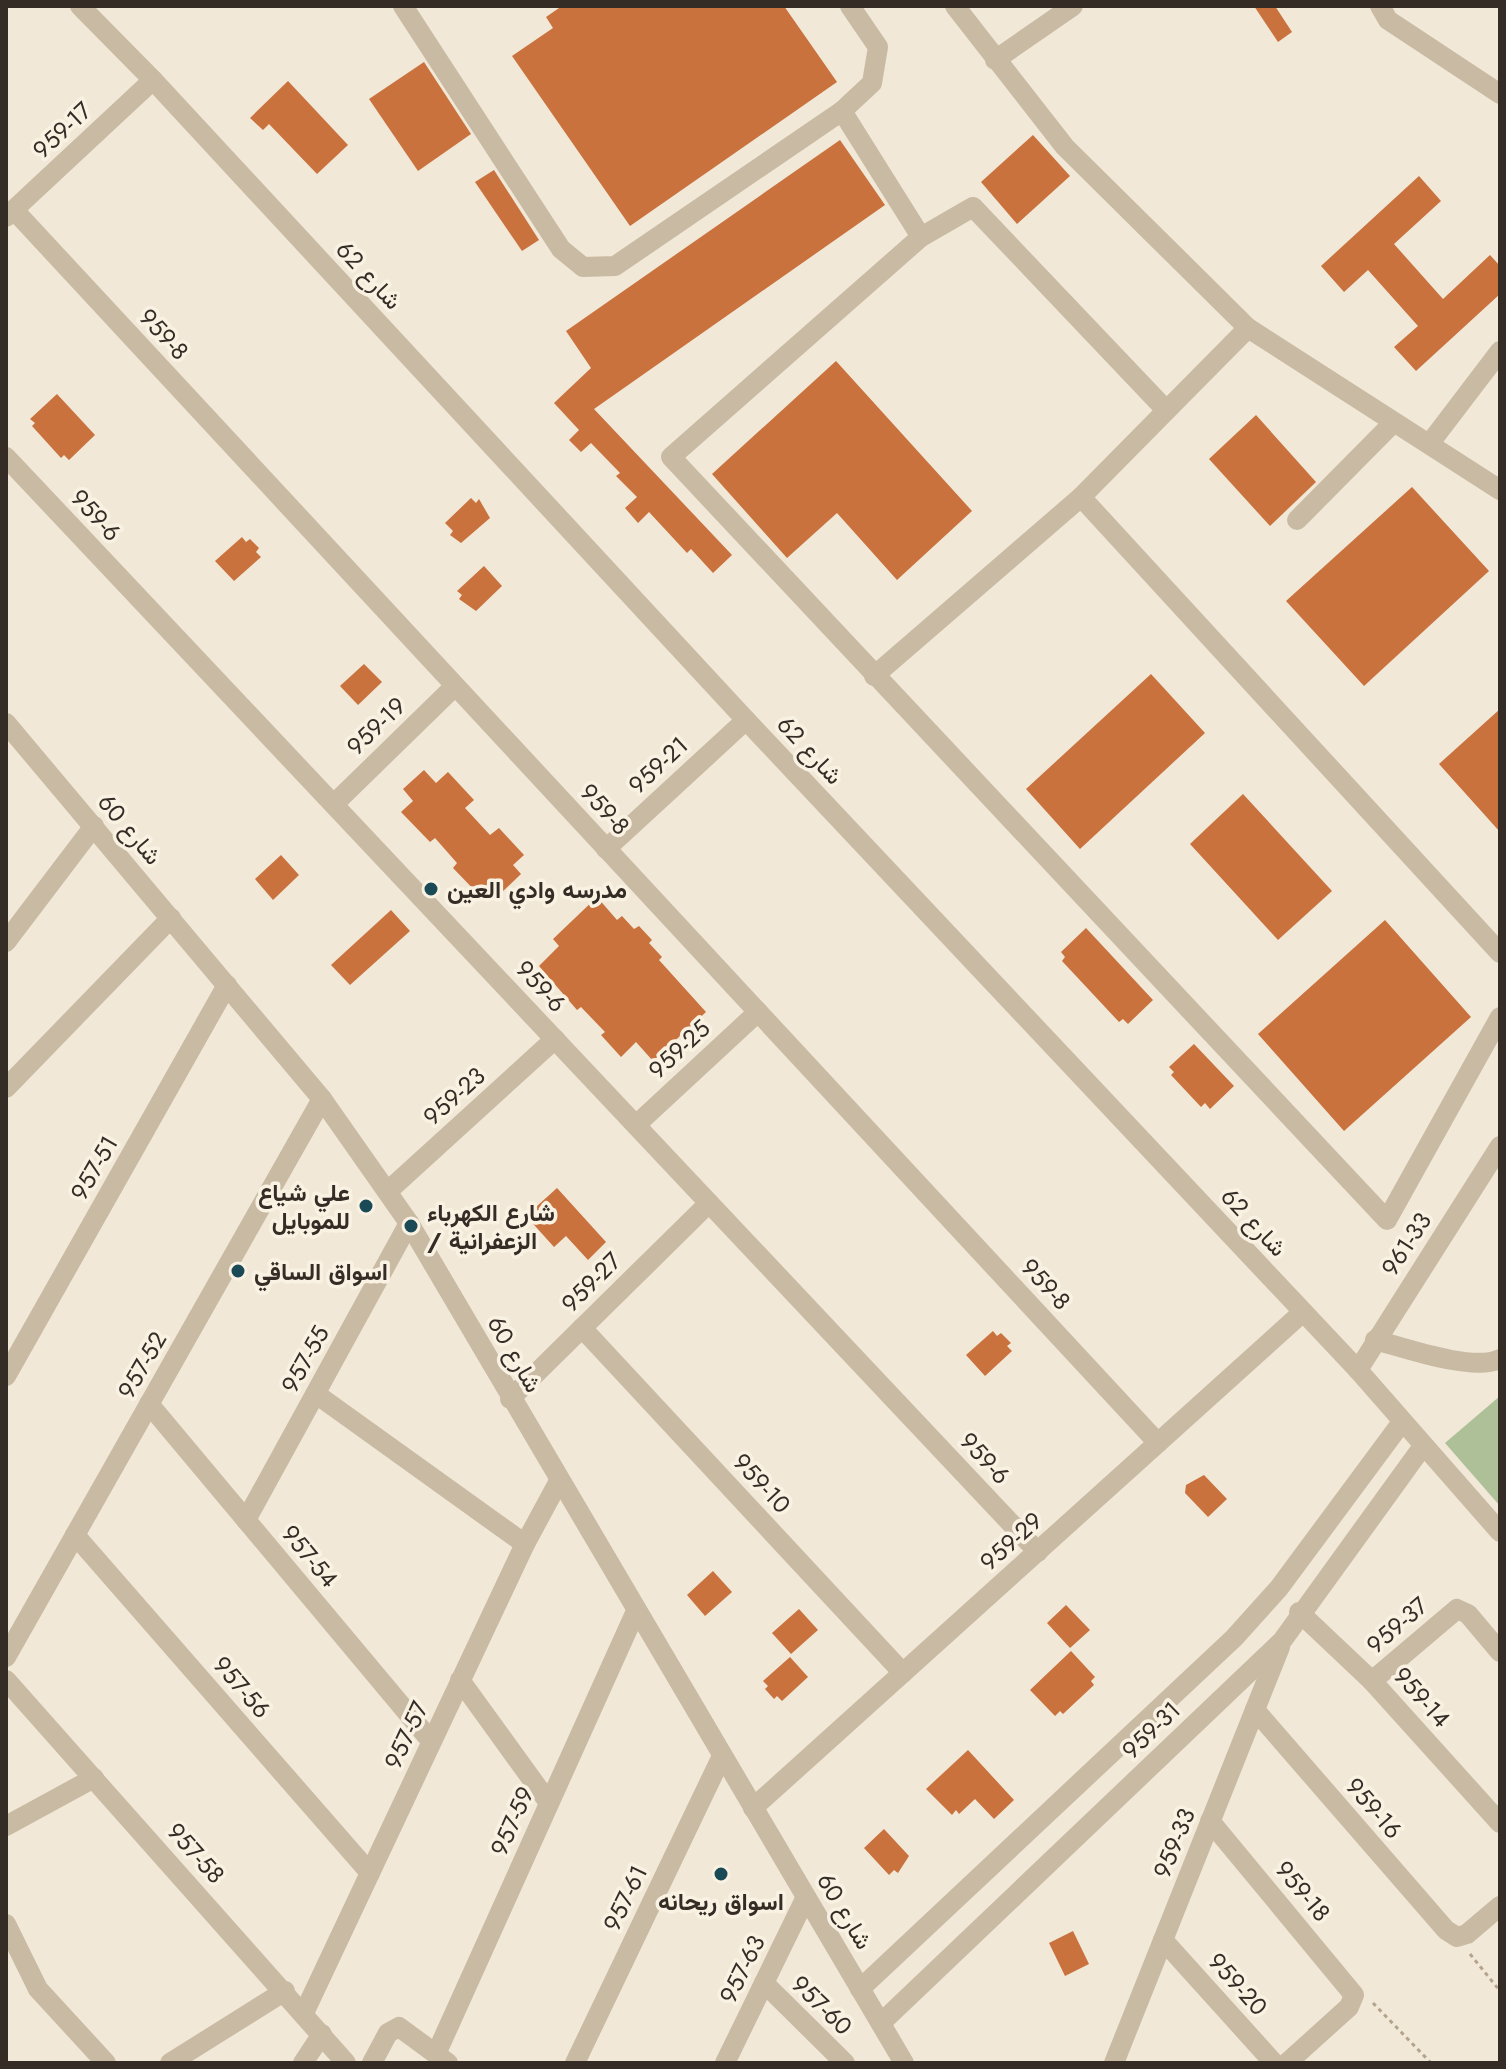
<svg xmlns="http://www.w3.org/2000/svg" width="1506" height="2069" font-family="Jost,Vazirmatn,sans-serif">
	<rect width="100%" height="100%" fill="#f1e8d7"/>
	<polygon fill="#adc097" points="1500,1396 1500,1506 1445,1443"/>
	<g fill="#c9723e">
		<polygon points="562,6 784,6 837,82 630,226 512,56 553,28 546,17"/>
		<polygon points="1254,6 1275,6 1292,32 1278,42"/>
		<polygon points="424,62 471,134 418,171 369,99"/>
		<polygon points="288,81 348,145 317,174 269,124 263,130 250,118"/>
		<polygon points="1033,135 1070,176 1017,224 981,182"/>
		<polygon points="840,140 885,205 594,409 732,555 713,573 691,549 687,553 649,512 638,523 625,508 637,497 616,476 620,473 591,443 581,452 569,440 579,430 554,403 591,368 566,331"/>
		<polygon points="494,170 539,240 522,251 475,182"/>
		<polygon points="1419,176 1441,201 1394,244 1443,299 1490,255 1500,266 1500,294 1416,371 1394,347 1418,326 1368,270 1344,292 1321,266"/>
		<polygon points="836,361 972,511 897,580 837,513 787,558 712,474"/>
		<polygon points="57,394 95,435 69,460 64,455 61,458 32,426 35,423 30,419"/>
		<polygon points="1256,415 1316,482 1270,526 1209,459"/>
		<polygon points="1412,487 1489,571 1364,686 1286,601"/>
		<polygon points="471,498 476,503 479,499 490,518 461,543 450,535 453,531 445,523"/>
		<polygon points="242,537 246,542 250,539 259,548 256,552 261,557 234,581 215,561"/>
		<polygon points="484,566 502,586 476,611 459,599 462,595 457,591"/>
		<polygon points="364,664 382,682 358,705 340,686"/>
		<polygon points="1151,674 1205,733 1080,849 1026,789"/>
		<polygon points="1500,709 1500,832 1439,764"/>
		<polygon points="424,770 436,783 448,772 474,800 465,808 490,835 499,828 524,855 513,865 521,874 500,894 494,886 482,898 453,868 457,863 435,838 430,842 401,812 413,801 403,789"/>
		<polygon points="1243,794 1332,891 1278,940 1190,844"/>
		<polygon points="281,855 299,875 273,900 255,879"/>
		<polygon points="597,897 617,920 622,916 634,929 639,926 652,940 649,943 662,957 659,960 706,1012 653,1061 636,1042 621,1057 601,1035 605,1032 581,1007 577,1010 539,966 559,946 553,939"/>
		<polygon points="391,910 410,931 350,985 331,965"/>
		<polygon points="1385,920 1471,1017 1344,1131 1258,1034"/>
		<polygon points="1086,928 1153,1000 1128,1024 1123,1019 1119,1022 1062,961 1065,957 1061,952"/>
		<polygon points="1194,1044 1234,1086 1210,1109 1205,1103 1201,1107 1171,1075 1174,1072 1169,1067"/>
		<polygon points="557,1188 606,1242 588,1260 566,1236 554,1247 526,1216"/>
		<polygon points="993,1331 997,1336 1001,1333 1011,1343 1007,1346 1012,1351 985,1376 966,1355"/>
		<polygon points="1204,1475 1227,1499 1208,1517 1185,1493 1186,1485"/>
		<polygon points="713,1571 732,1592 705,1616 687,1595"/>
		<polygon points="1066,1605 1090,1630 1070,1648 1047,1623"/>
		<polygon points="799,1609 818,1630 791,1654 772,1633"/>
		<polygon points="1071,1651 1095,1677 1091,1681 1094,1685 1063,1714 1060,1711 1055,1716 1030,1690"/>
		<polygon points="790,1657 808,1677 782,1701 777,1696 774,1699 765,1689 768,1686 763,1681"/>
		<polygon points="968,1750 1014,1800 994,1819 975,1799 959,1814 956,1810 952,1815 926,1789"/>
		<polygon points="884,1829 909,1856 898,1873 894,1870 889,1875 864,1848"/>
		<polygon points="1073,1931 1089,1964 1065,1976 1049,1943"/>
	</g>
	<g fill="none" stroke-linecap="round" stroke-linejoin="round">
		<g stroke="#b5a48d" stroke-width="3" stroke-dasharray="4 4" stroke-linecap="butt">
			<polyline points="1470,1954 1500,1991"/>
			<polyline points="1373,2003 1431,2063"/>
		</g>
		<g stroke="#c9baa3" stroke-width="20">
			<polyline points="80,6 153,80 746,720 1358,1370 1500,1532"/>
			<polyline points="403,6 561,249 583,267 615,266 842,111 872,83 878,47 850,6"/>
			<polyline points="955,6 1065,147 1248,328 1500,490"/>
			<polyline points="1380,6 1388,20 1500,94"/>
			<polyline points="995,60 1073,6"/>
			<polyline points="842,111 921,237"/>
			<polyline points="14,210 1158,1443"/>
			<polyline points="6,217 153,80"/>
			<polyline points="1166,410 973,207 921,237 671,457 1387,1220 1500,1017"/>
			<polyline points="1430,443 1500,351"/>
			<polyline points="6,457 1038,1552"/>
			<polyline points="1081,497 1500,953"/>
			<polyline points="1297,520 1393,423"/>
			<polyline points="874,676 1081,497 1248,328"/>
			<polyline points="6,723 322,1099 409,1223 904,2063"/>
			<polyline points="334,804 455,686"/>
			<polyline points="606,849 746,720"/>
			<polyline points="6,942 94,826"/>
			<polyline points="6,1088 171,918"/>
			<polyline points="636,1125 758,1012"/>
			<polyline points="388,1191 555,1039"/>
			<polyline points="582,1328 903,1673"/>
			<path d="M1375 1340C1405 1348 1473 1372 1500 1359"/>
			<polyline points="1358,1370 1500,1146"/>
			<polyline points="6,1376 227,985"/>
			<polyline points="316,1394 525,1544"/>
			<polyline points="510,1399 709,1203"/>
			<polyline points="149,1404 431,1741"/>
			<polyline points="246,1520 409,1223"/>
			<polyline points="75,1535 370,1873"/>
			<polyline points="1299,1612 1372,1681 1500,1823"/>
			<polyline points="6,1657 322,1099"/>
			<polyline points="6,1680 346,2063"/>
			<polyline points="460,1680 549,1803"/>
			<polyline points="1372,1681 1457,1609 1468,1614 1500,1652"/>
			<polyline points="1255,1710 1446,1930 1457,1937 1467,1934 1500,1906"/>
			<polyline points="753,1808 1303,1312"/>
			<polyline points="1210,1821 1354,1995 1349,2007 1287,2063"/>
			<polyline points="6,1826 94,1778"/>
			<polyline points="6,1924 38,1989 106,2063"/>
			<polyline points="1163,1940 1274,2063"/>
			<polyline points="764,1983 845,2063"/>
			<polyline points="860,1989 1234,1638 1279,1588 1402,1422"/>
			<polyline points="304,2013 525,1544 559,1481"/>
			<polyline points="881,2023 1282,1641 1423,1446"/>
			<polyline points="437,2052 636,1611"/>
			<polyline points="170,2063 285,1991"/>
			<polyline points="303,2063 322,2034"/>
			<polyline points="372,2063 388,2033 399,2027 448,2063"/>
			<polyline points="575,2063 722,1756"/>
			<polyline points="725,2063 806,1897"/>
			<polyline points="1114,2063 1280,1647"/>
		</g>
	</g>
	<g fill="#1a4a56" stroke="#f9f2e3" stroke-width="3">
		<circle cx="431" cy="889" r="8"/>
		<circle cx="366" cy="1206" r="8"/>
		<circle cx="411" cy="1226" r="8"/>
		<circle cx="238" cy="1271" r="8"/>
		<circle cx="721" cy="1874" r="8"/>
	</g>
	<g text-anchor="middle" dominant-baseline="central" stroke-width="7" stroke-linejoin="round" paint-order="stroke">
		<g font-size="24" fill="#342c25" stroke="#f9f2e3">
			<text transform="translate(62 130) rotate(-43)">959-17</text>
			<text transform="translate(369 275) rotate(47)">شارع 62</text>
			<text transform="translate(164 334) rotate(47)">959-8</text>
			<text transform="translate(96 515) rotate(47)">959-6</text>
			<text transform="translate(376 726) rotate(-44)">959-19</text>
			<text transform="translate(810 750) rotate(47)">شارع 62</text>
			<text transform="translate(658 765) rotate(-43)">959-21</text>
			<text transform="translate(605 809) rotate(47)">959-8</text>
			<text transform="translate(130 829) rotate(50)">شارع 60</text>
			<text transform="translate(541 986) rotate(47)">959-6</text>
			<text transform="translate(679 1049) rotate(-43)">959-25</text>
			<text transform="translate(454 1096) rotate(-42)">959-23</text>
			<text transform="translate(94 1168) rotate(-60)">957-51</text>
			<text transform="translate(1254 1222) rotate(47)">شارع 62</text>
			<text transform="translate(1406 1244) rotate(-57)">961-33</text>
			<text transform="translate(591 1282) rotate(-45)">959-27</text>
			<text transform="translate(1046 1284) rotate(47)">959-8</text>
			<text transform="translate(515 1354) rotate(60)">شارع 60</text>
			<text transform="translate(305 1359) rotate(-61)">957-55</text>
			<text transform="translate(142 1365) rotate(-60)">957-52</text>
			<text transform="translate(985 1458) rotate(47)">959-6</text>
			<text transform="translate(762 1483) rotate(47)">959-10</text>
			<text transform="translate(1011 1541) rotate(-42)">959-29</text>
			<text transform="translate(310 1556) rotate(50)">957-54</text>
			<text transform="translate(1397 1625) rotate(-41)">959-37</text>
			<text transform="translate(242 1687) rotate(49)">957-56</text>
			<text transform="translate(1422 1697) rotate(48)">959-14</text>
			<text transform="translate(1151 1730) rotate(-44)">959-31</text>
			<text transform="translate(406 1735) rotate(-65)">957-57</text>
			<text transform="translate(1374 1808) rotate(49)">959-16</text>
			<text transform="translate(512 1821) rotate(-66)">957-59</text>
			<text transform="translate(1174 1843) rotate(-68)">959-33</text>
			<text transform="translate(196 1853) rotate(48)">957-58</text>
			<text transform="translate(1303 1891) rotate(50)">959-18</text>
			<text transform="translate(625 1898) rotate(-64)">957-61</text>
			<text transform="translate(845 1911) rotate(59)">شارع 60</text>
			<text transform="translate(742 1969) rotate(-64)">957-63</text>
			<text transform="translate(1238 1984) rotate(48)">959-20</text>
			<text transform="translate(822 2005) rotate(44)">957-60</text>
		</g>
		<g font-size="24" font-weight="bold" fill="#342c25" stroke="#f9f2e3" text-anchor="start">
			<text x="447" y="889">مدرسه وادي العين</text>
			<text x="350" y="1192" text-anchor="end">علي شياع<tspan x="350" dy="28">للموبايل</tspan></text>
			<text x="427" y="1212">شارع الكهرباء<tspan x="427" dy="28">/ الزعفرانية</tspan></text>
			<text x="254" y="1271">اسواق الساقي</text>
			<text x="721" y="1901" text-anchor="middle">اسواق ريحانه</text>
		</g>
	</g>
	<rect width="1506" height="2069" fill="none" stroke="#342c25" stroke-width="16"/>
</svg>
